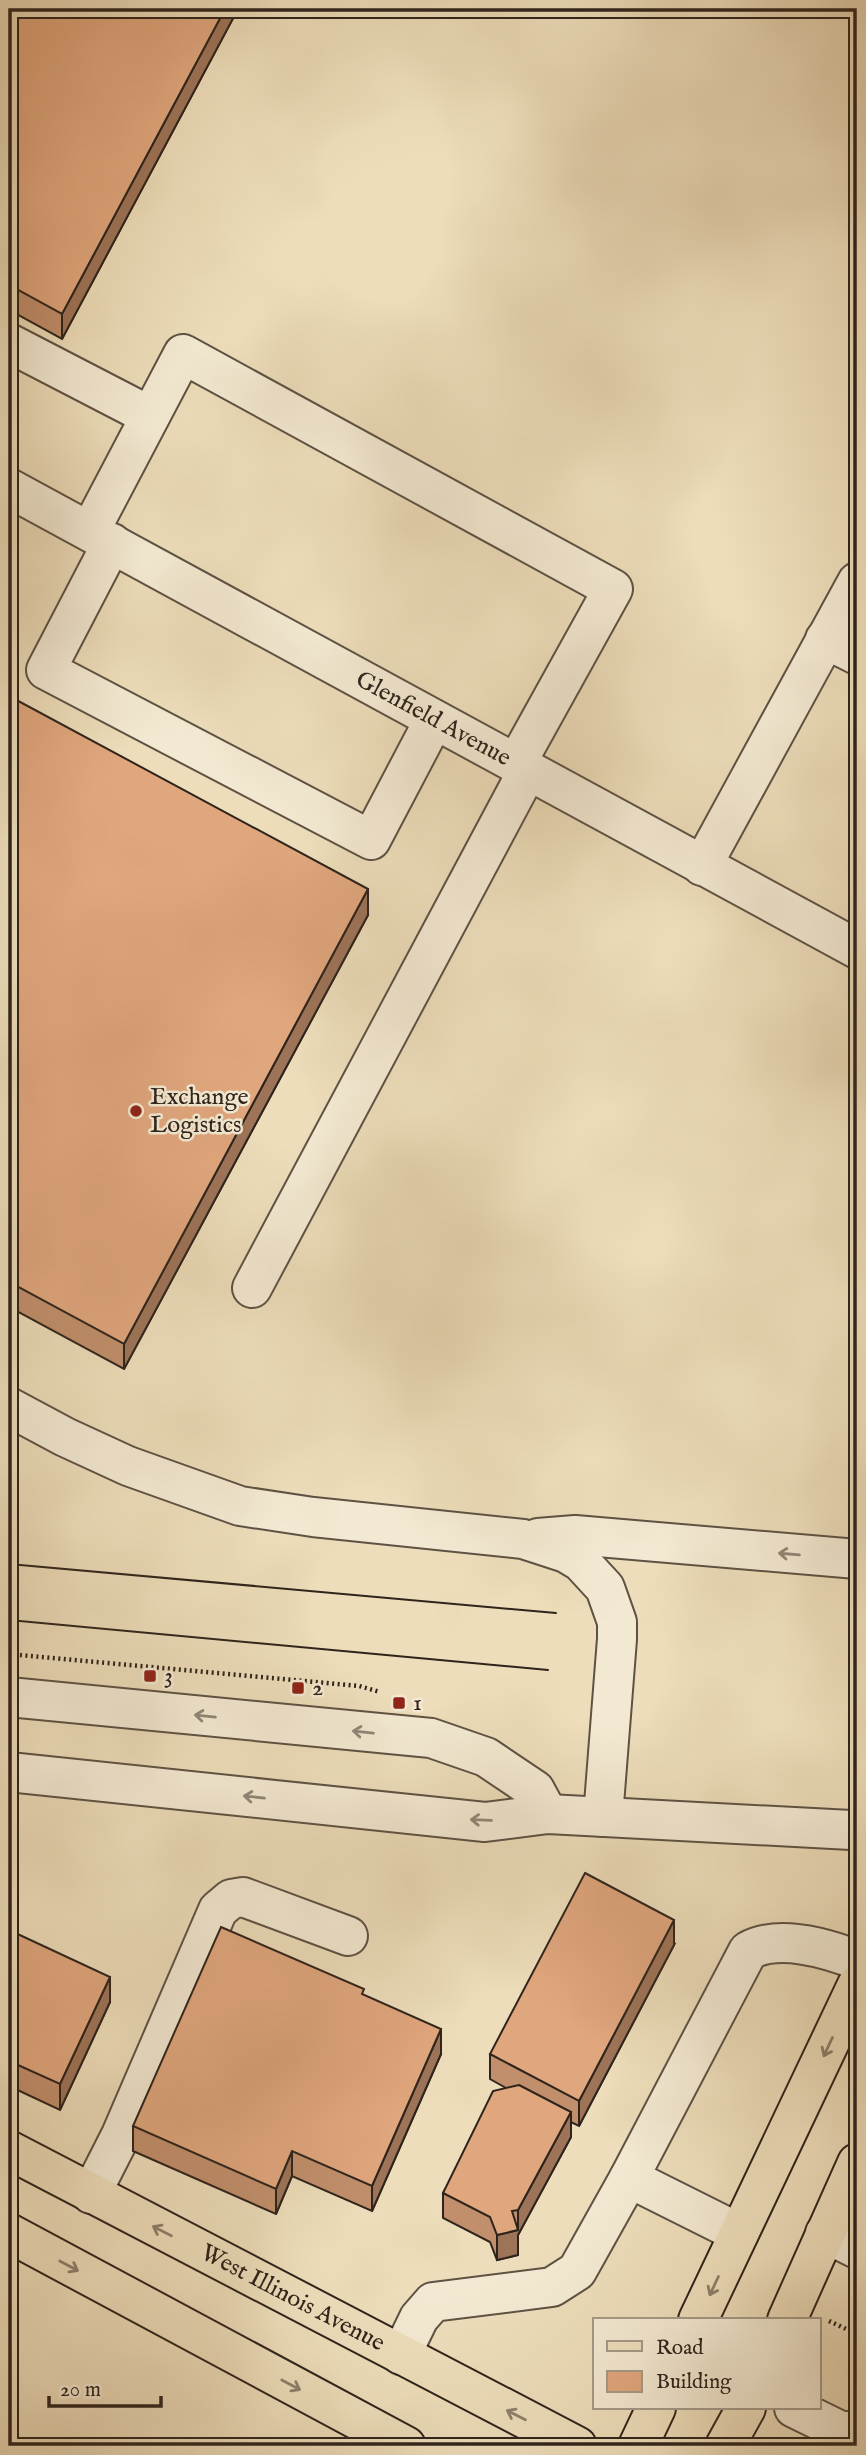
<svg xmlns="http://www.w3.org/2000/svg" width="866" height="2455" font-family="'IM FELL English',serif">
	<rect width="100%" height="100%" fill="#edddba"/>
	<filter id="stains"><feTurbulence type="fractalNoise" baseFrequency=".00286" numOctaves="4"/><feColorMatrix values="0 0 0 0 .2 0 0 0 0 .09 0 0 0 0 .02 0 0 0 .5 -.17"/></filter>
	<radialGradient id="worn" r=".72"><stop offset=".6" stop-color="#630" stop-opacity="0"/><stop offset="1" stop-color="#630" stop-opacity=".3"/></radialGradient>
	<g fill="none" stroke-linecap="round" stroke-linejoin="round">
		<g stroke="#5e5244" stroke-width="42">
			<g id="minor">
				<polyline points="9,343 150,416"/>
				<path id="s1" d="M9 488 857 949"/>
				<polyline points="90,531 183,354 613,589 516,764"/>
				<polyline points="112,543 46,670 371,840 434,720"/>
				<polyline points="825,639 857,655"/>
				<polyline points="702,866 857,582"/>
				<polyline points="252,1288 528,770"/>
				<polyline points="9,1407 65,1437 128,1466 240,1506 313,1517 523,1539 566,1553 581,1562 605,1588 617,1622 617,1639 603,1817"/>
				<polyline points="538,1538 575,1535 857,1559"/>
				<polyline points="9,1697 431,1738 486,1757 535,1790 548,1814"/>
				<polyline points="9,1772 485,1822 548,1814 851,1830 857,1832"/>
				<polyline points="629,2178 739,2233"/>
				<polyline points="91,2194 121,2135 218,1910 231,1899 243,1897 348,1936"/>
				<polyline points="825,2233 857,2249"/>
				<path d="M401 2355 419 2318 433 2302 552 2287 577 2271 629 2178 748 1951C778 1934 826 1948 857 1960"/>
				<polyline points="794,2408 841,2431 857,2431"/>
			</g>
		</g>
		<g stroke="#2f241c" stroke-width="42">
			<g id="major">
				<path id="s2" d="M9 2150 577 2446"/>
				<polyline points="9,2233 406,2446"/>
				<polyline points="698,2320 857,1985"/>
				<polyline points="787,2320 857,2163"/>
				<polyline points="638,2446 656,2408"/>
				<polyline points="725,2446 746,2408"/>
			</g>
		</g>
		<g stroke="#2f241c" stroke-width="4.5" stroke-dasharray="2 3.5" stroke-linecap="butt">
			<polyline points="9,1654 359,1686 380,1692"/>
			<polyline points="829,2321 857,2334"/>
		</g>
		<use href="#minor" stroke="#f3e9d2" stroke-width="38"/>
		<use href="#major" stroke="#edddba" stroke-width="38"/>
		<g stroke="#2f241c" stroke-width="2">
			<polyline points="9,1564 556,1613"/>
			<polyline points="9,1620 548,1670"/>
		</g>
	</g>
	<g fill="#c18f6c" stroke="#2f241c" stroke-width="2">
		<polygon points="9,9 238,9 62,339 9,310"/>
		<polygon points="849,9 857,9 857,13"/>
		<polygon points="9,696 368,915 124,1369 9,1307"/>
		<polygon points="9,1930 110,2002 60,2110 9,2086"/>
		<polygon points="674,1945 579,2126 571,2122 571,2137 518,2235 518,2255 497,2260 490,2242 443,2218 443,2193 506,2088 490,2079 490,2054"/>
		<polygon points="364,1996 441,2054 372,2211 292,2176 276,2214 133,2151 133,2126"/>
	</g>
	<g fill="#9d7458" stroke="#2f241c" stroke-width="2">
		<polygon points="225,9 238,9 62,339 62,314"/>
		<polygon points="368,889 368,915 124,1369 124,1344"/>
		<polygon points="674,1920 674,1945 579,2126 579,2101"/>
		<polygon points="110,1977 110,2002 60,2110 60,2084"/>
		<polygon points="441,2029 441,2054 372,2211 372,2186"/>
		<polygon points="571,2112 571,2137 518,2235 518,2255 497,2260 497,2235 518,2230 518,2210"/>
		<polygon points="292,2151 292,2176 276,2214 276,2189"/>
	</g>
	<g fill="#e0a67d" stroke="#2f241c" stroke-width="2">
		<polygon points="9,9 225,9 62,314 9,285"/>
		<polygon points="9,696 368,889 124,1344 9,1282"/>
		<polygon points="585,1873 674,1920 579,2101 490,2054"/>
		<polygon points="221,1927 364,1989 362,1994 441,2029 372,2186 292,2151 276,2189 133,2126"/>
		<polygon points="9,1930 110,1977 60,2084 9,2061"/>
		<polygon points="519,2085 571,2112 518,2210 512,2211 518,2230 497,2235 490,2217 443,2193 493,2091"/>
	</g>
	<defs><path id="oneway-shaft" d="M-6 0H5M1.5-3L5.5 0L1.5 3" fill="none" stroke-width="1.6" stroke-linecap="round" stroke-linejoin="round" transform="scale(1.75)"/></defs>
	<g stroke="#918677">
		<use href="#oneway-shaft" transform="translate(789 1554) rotate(-175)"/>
		<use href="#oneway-shaft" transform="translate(205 1716) rotate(-174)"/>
		<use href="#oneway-shaft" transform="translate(363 1732) rotate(-174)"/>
		<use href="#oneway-shaft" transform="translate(254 1797) rotate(-174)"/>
		<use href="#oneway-shaft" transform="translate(481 1820) rotate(-178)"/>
	</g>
	<g stroke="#8e806b">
		<use href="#oneway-shaft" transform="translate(828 2047) rotate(115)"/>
		<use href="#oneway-shaft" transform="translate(162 2231) rotate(-153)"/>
		<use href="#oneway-shaft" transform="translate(69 2266) rotate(28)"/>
		<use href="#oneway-shaft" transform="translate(714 2286) rotate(115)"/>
		<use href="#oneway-shaft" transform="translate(291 2385) rotate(28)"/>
		<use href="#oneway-shaft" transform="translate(516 2415) rotate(-153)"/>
	</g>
	<g fill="#8f2418" stroke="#f3e9d2" stroke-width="2.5">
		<circle cx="136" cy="1111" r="7"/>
		<rect x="143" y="1669" width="14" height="14" rx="3.5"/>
		<rect x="291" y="1681" width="14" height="14" rx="3.5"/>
		<rect x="392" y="1696" width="14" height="14" rx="3.5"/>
	</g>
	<g text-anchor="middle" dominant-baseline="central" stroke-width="5" stroke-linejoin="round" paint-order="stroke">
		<g font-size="24" fill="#2f241c" stroke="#f3e9d2">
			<text stroke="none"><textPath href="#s1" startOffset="483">Glenfield Avenue</textPath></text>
			<text stroke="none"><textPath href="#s2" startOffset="320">West Illinois Avenue</textPath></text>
		</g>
		<g font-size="24" fill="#2f241c" stroke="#f3e9d2" text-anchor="start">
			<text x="150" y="1097">Exchange<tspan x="150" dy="28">Logistics</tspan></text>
			<text x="164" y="1676">3</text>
			<text x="312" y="1688">2</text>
			<text x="413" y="1703">1</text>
		</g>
	</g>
	<rect width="866" height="2455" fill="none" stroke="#edddba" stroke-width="35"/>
	<rect x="10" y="10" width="845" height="2434" fill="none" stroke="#2f241c" stroke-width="3.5"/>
	<rect x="18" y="18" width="831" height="2420" fill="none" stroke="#2f241c" stroke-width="2"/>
	<rect x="593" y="2318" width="228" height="91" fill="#f3e9d2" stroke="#a59a89" stroke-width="2"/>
	<rect x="607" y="2341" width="35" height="10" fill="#edddba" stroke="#a59a89" stroke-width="2"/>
	<text x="656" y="2354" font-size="21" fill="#2f241c">Road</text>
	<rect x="607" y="2371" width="35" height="21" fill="#e0a67d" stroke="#a59a89" stroke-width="2"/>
	<text x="656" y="2388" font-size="21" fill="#2f241c">Building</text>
	<path d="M49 2396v10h112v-10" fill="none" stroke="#2f241c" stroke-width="3.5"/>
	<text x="60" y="2396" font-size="21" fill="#2f241c" stroke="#f3e9d2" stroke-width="5" paint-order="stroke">20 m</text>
	<rect width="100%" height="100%" filter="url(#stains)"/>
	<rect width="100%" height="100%" fill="url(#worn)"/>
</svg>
